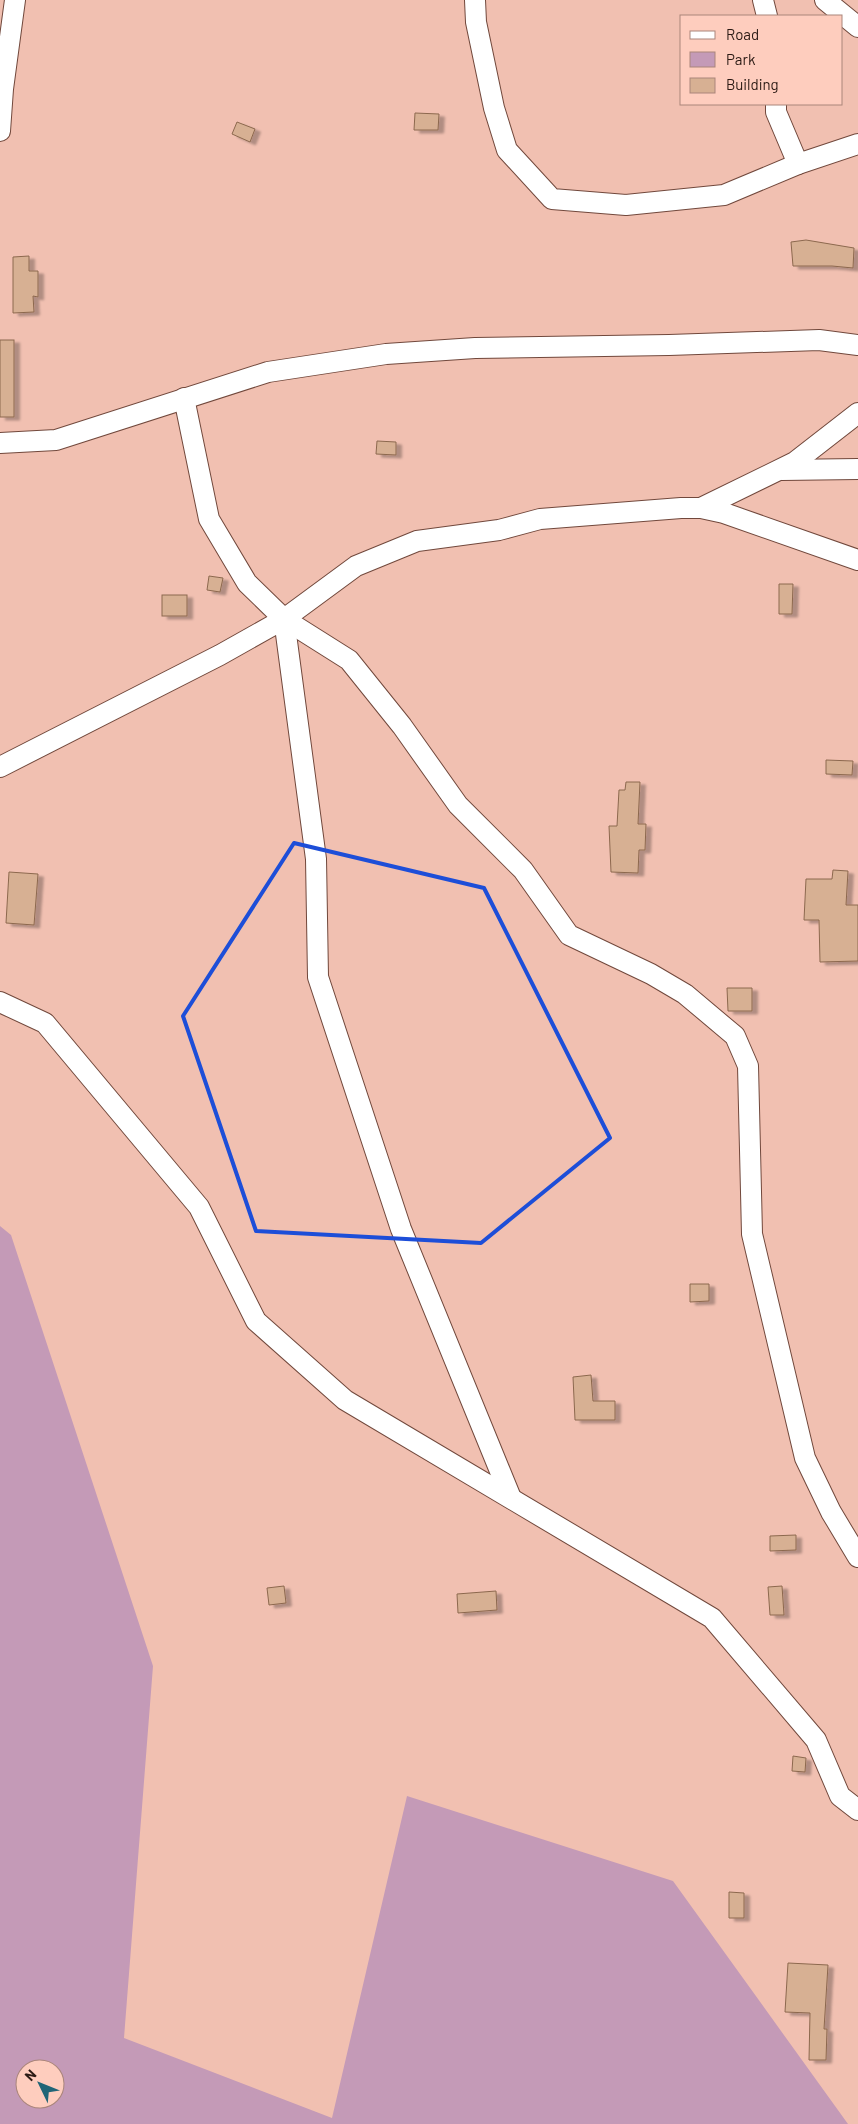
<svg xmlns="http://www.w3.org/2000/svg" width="858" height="2124" font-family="Barlow,sans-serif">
	<defs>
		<filter id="shadow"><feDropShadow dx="5.5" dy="3" stdDeviation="1" flood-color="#0004"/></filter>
	</defs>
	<rect width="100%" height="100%" fill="#f1c0b1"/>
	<path fill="#c49ab7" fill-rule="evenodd" d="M0 1226 11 1235 153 1666 124 2038 332 2118 407 1796 673 1881 848 2124H0ZM25 2069H55V2099H25Z"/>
	<g fill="#d7b093" stroke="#8c684e" filter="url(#shadow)">
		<polygon points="415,113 439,114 438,130 414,130"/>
		<polygon points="237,122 255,129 250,142 232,134"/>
		<polygon points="806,240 854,248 853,268 832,266 793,266 791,242"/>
		<polygon points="29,256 29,271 38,271 38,297 33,296 34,312 13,313 13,257"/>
		<rect x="0" y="340" width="14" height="77"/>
		<polygon points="377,441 396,442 396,455 376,454"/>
		<polygon points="209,576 223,578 220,592 207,590"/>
		<polygon points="779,584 793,584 792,614 779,614"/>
		<rect x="162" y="595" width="25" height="21"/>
		<polygon points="826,760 853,761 852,775 826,774"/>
		<polygon points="626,782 640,782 638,824 646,824 645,850 639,850 638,873 611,872 609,826 617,826 619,790 625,790"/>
		<polygon points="833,870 848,871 846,905 858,905 858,961 820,962 819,920 804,920 806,879 832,879"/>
		<polygon points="9,872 38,874 34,925 6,923"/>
		<polygon points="727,988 752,988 752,1011 728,1011"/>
		<polygon points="690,1284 709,1284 709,1301 690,1302"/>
		<polygon points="591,1375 593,1401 615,1401 615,1420 575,1420 573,1377"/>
		<polygon points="796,1535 796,1550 770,1551 770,1536"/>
		<polygon points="284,1586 286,1603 269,1605 267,1588"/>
		<polygon points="782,1586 784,1615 770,1615 768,1587"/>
		<polygon points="496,1591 497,1610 458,1613 457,1594"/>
		<polygon points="793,1756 806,1758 805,1772 792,1771"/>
		<polygon points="729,1892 744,1893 744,1918 729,1918"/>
		<polygon points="788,1963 828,1965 824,2029 827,2029 826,2060 809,2060 810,2013 785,2012"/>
	</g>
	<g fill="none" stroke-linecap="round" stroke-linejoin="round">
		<g stroke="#71483c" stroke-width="22">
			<g id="minor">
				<polyline points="475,0 476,22 494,108 507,150 552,199 626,205 724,195 798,164 858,144"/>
				<polyline points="763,0 767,16"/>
				<polyline points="825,0 858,27"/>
				<polyline points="776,104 776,112 798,164"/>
				<polyline points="0,131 3,89 15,0"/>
				<polyline points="184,398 209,519 247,583 284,619 349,660 402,726 458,805 523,870 569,935 651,974 685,994 735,1036 748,1066 752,1234 805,1458 831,1512 858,1557"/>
				<polyline points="0,443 56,440 268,372 386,354 475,348 669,345 819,340 858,345"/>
				<polyline points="782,470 858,469"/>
				<polyline points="701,508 795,462 858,413"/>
				<polyline points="284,619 316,859 318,977 401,1229 511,1498"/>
				<polyline points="0,767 220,655 284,619 356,566 417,541 499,530 540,519 681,508 701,508 724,513 858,560"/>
				<polyline points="0,1002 45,1023 199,1207 256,1321 345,1400 712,1618 816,1740 840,1796 858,1810"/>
			</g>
		</g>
		<use href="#minor" stroke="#fff" stroke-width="20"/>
	</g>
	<path fill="none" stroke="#1d4ed8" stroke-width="4" stroke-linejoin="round" d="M294 843 484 888 610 1138 481 1243 256 1231 183 1016Z"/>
	<rect x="680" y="15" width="162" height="90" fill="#fecdbe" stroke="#aa857a"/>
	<rect x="690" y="31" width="25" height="8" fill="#ffffff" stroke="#aa857a"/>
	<text x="726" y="40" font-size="15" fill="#2b1a14">Road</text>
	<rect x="690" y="52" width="25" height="15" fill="#c49ab7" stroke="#aa857a"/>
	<text x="726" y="65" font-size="15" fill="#2b1a14">Park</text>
	<rect x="690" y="78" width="25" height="15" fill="#d7b093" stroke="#aa857a"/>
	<text x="726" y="90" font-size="15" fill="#2b1a14">Building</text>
	<g transform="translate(40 2084) rotate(313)"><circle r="24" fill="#fecdbe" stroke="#aa857a"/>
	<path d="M0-4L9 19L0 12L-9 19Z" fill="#216577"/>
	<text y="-8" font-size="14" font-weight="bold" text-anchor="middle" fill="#2b1a14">N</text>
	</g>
</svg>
